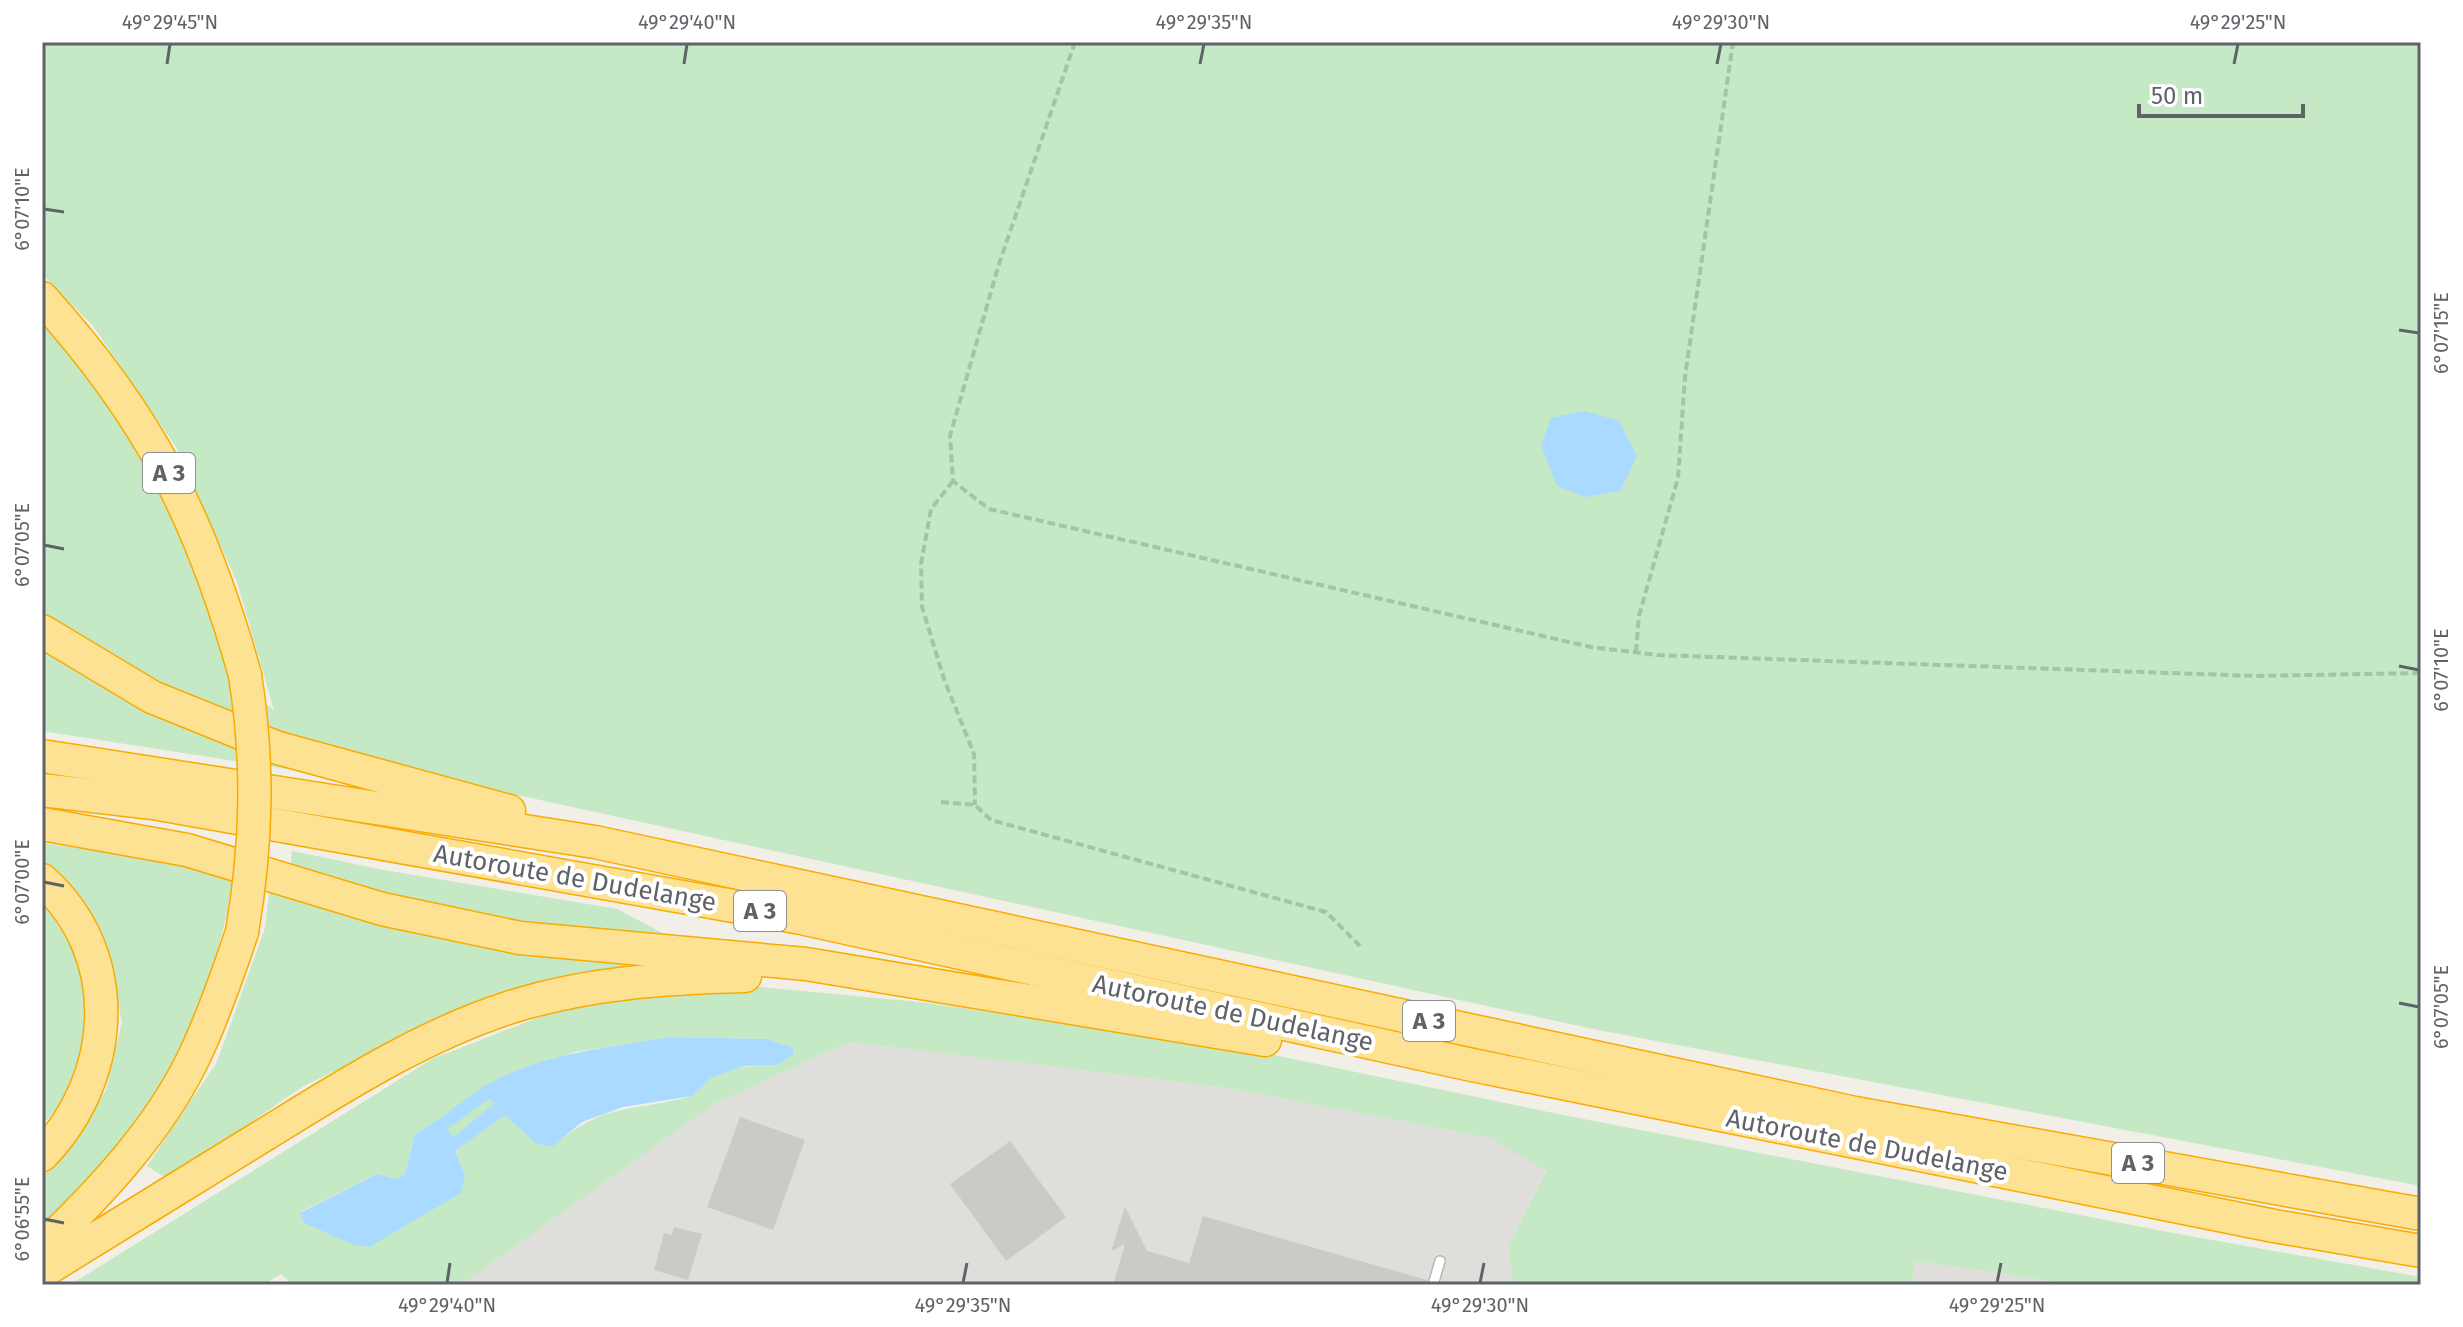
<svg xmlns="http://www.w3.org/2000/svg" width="2463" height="1327" font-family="'Fira Sans',sans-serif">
	<rect width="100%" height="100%" fill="#f1efe8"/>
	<g fill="#e0deda">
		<polygon points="849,1042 1227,1088 1490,1138 1546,1170 1508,1246 1513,1285 461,1285 714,1104"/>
		<polygon points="1916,1261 2076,1285 1911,1285"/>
	</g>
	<g fill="#c5e8c5" fill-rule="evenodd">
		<polygon points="42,42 2421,42 2421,1186 1593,1029 508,793 319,745 222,711 141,675 42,618 42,324 88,374 159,486 202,581 233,679 274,710 237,582 176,447 93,326 42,274"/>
		<polygon points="42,644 312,773 42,731"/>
		<path d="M42 843 182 863 233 875C220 976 177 1075 112 1155 92 1180 65 1201 42 1224V1172L74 1143 106 1090 122 1022 111 969 42 867Z"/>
		<polygon points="292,851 384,870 617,909 670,937 523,923 399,899 291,865"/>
		<polygon points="270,885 440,939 550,956 625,961 627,970 492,994 302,1087 168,1179 147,1166 217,1062 265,928"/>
		<polygon points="42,901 75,951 85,997 84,1045 65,1100 42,1125"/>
		<path d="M760 987 920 1002 1235 1047 1568 1116 2173 1233 2421 1277V1285H2076L1916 1261 1911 1285H1513L1508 1246 1546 1171 1490 1138 1227 1088 849 1042 714 1104 461 1285H293L281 1274 263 1285H70L432 1059 568 1006 666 989ZM671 1037 767 1039 777 1065C756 1066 730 1066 711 1077 702 1083 698 1094 688 1097 626 1113 606 1102 552 1147L537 1144 506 1114 455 1151 465 1175 300 1212 377 1174 397 1179 405 1174 415 1134 574 1052Z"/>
		<polygon points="489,1099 496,1103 453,1137 446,1129"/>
	</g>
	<g fill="#aadaff" fill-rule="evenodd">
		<polygon points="1585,411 1619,421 1637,456 1620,491 1586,497 1557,486 1541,445 1551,418"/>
		<path d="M671 1037 767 1039 793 1048V1054L777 1065 745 1066 712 1077 692 1096 623 1107 582 1122 552 1147 537 1144 505 1115 455 1151 465 1175 461 1193 369 1247 354 1245 304 1223 300 1213 377 1174 396 1179 405 1174 415 1134C441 1121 461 1100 486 1085 542 1054 608 1047 671 1037ZM489 1099 495 1103 453 1137 447 1129Z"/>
	</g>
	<g fill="#cccac5">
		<polygon points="740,1117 805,1140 773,1230 707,1207"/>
		<polygon points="1010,1141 1066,1217 1006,1261 950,1184"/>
		<polygon points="1125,1207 1147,1251 1189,1263 1203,1216 1427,1280 1426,1285 1113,1285 1125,1244 1111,1251"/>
		<polygon points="674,1227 702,1234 688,1280 654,1270 664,1233 672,1235"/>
	</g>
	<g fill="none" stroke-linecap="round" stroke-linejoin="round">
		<g stroke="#b5b8bc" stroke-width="12">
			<polyline id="lane" points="1433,1285 1440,1261"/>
		</g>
		<g stroke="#f9ab00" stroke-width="35">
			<g id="highway">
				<path d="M42 298C150 417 202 521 245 675"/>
				<polyline points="42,631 152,697 278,748 509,811"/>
				<polyline points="42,756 595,842 1855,1113 2421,1214"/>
				<polyline points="42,790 153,803 801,918 1472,1065 2274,1226 2421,1251"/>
				<polyline points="42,824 187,850 382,909 520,938 806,964 1265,1040"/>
				<path d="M42 880C126 955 116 1079 42 1155"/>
				<path d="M42 1248C100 1193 159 1130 194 1057 213 1017 228 974 242 932"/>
				<path d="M42 1272C116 1226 190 1181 264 1135 342 1087 423 1035 511 1007 587 983 665 978 745 976"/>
			</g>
		</g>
		<g stroke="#9cc7a9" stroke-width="4" stroke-dasharray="8 4" stroke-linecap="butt">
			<polyline points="1075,42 998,267 950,436 953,481 989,509 1591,647 1657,655 2256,676 2421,673"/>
			<polyline points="953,481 931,509 921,564 922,607 944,679 974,754 975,805"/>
			<polyline points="1636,652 1639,616 1678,478 1685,377 1733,42"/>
			<polyline points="941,802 975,805 991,820 1326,912 1360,946"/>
		</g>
		<use href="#lane" stroke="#fff" stroke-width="9"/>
		<use href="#highway" stroke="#fde293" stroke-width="32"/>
		<g stroke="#f9ab00" stroke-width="35" stroke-linecap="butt">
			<path id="highway-bridge" d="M242 932C257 844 259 763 245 675"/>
		</g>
		<use href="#highway-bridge" stroke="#fde293" stroke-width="32"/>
	</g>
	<path fill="none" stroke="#5f6368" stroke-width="3" d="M167 64 170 44M684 64 687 44M1200 64 1204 44M1717 64 1721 44M2234 64 2238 44M44 209 64 212M2399 330 2419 333M44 545 64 549M2399 666 2419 670M44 882 64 886M2399 1003 2419 1007M44 1219 64 1223M447 1283 450 1263M963 1283 967 1263M1480 1283 1484 1263M1997 1283 2001 1263"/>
	<g text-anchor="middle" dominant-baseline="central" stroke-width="8" stroke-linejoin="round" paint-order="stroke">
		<g fill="#fff" stroke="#8f9295" stroke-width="2">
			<rect x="143" y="453" width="52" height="40" rx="6"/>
			<rect x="734" y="891" width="52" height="40" rx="6"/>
			<rect x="1403" y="1001" width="52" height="40" rx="6"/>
			<rect x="2112" y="1143" width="52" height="40" rx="6"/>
		</g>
		<g font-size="24" font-weight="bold" fill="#5f6368">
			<text x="169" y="473">A 3</text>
			<text x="760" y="911">A 3</text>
			<text x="1429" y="1021">A 3</text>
			<text x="2138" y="1163">A 3</text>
		</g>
		<g font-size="26" fill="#5f6368" stroke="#fff">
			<text transform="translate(575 878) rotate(10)">Autoroute de Dudelange</text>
			<text transform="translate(1233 1013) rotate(12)">Autoroute de Dudelange</text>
			<text transform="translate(1867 1145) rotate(11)">Autoroute de Dudelange</text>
		</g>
	</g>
	<rect width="2463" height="1327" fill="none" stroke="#ffffff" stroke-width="88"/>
	<path d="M2139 104v12h164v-12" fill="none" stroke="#5f6368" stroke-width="4"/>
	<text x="2151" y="104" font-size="24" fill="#5f6368" stroke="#ffffff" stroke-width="6" paint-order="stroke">50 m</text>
	<rect x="44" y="44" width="2375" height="1239" fill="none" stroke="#5f6368" stroke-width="3"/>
	<g font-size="20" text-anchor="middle" fill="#5f6368">
		<text x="170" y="29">49°29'45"N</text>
		<text x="687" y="29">49°29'40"N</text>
		<text x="1204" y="29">49°29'35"N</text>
		<text x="1721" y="29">49°29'30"N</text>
		<text x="2238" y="29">49°29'25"N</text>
		<text transform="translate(22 209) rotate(-90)" y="7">6°07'10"E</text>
		<text transform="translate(2441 333) rotate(-90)" y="7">6°07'15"E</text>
		<text transform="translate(22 545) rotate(-90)" y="7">6°07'05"E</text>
		<text transform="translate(2441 670) rotate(-90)" y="7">6°07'10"E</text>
		<text transform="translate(22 882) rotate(-90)" y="7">6°07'00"E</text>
		<text transform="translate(2441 1007) rotate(-90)" y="7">6°07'05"E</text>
		<text transform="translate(22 1219) rotate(-90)" y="7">6°06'55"E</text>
		<text x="447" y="1312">49°29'40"N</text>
		<text x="963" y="1312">49°29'35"N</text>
		<text x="1480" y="1312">49°29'30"N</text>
		<text x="1997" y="1312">49°29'25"N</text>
	</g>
</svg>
